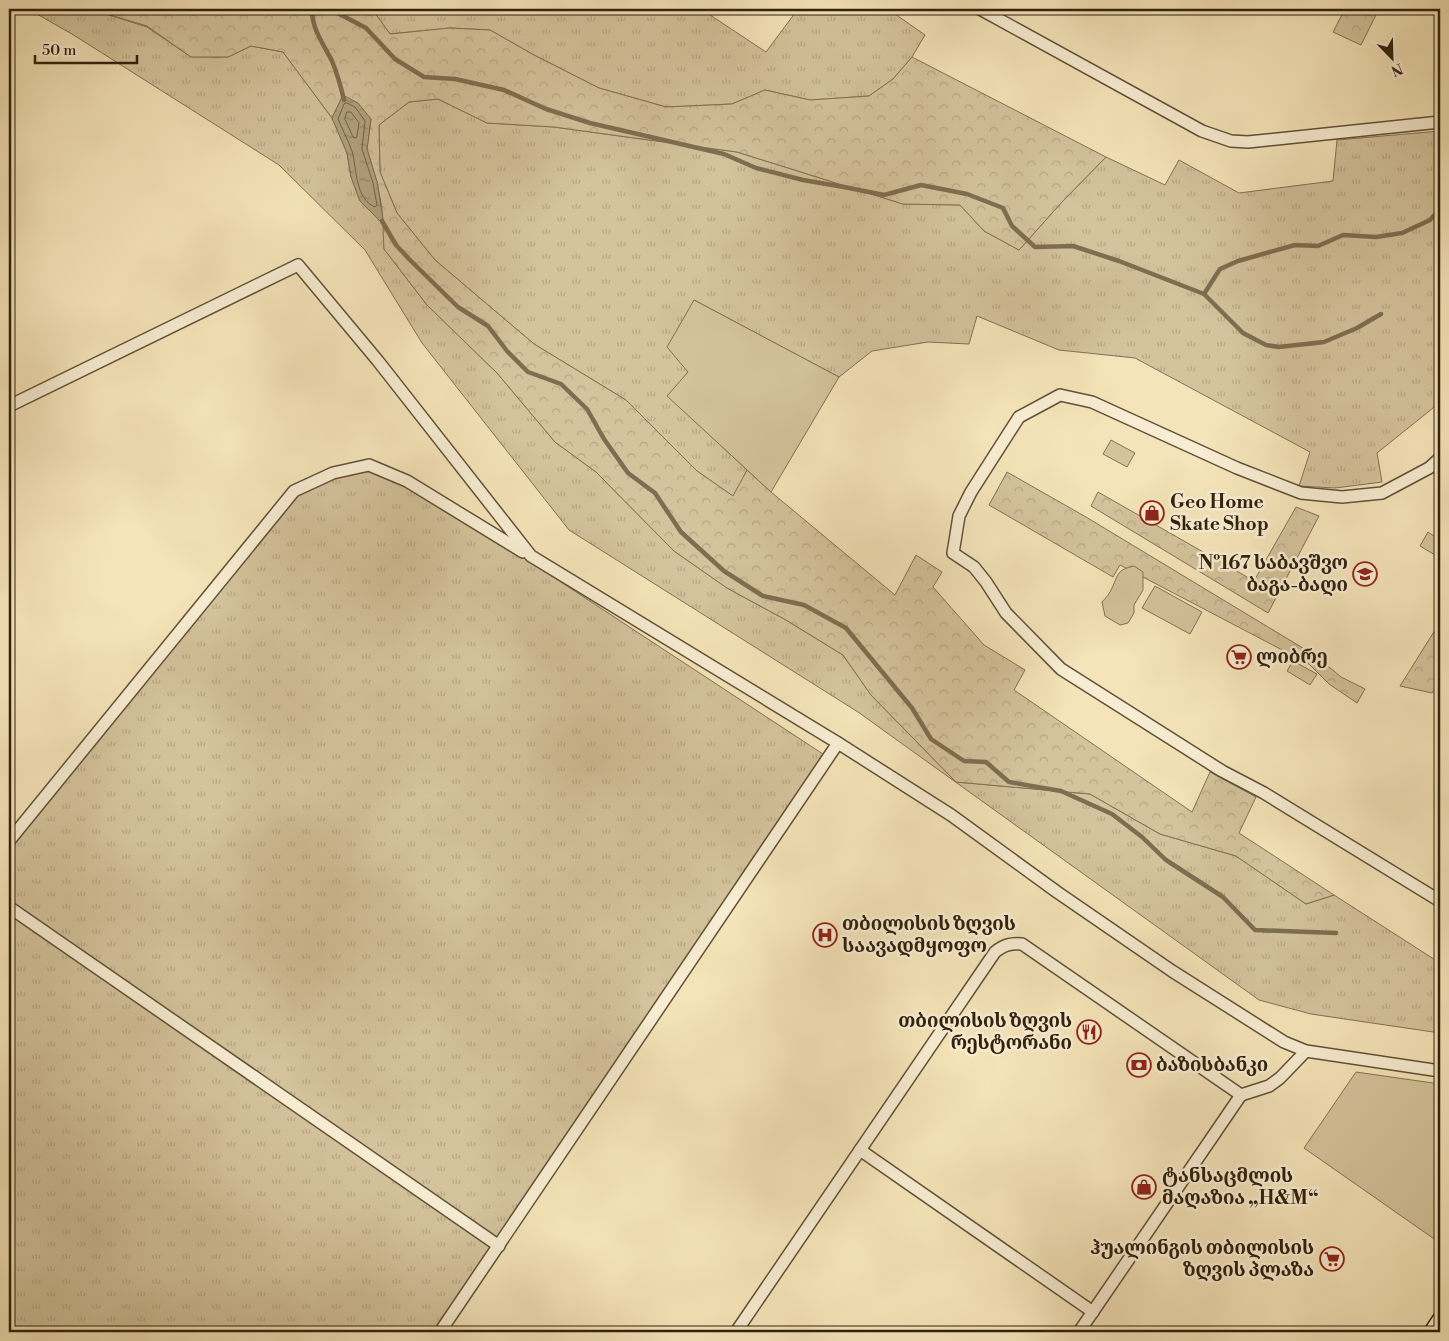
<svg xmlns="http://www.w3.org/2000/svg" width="1449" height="1341" font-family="'Libre Bodoni','Noto Serif Georgian',serif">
	<defs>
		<pattern id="grass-tufts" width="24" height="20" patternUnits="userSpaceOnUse" patternTransform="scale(1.25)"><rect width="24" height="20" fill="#d4c39c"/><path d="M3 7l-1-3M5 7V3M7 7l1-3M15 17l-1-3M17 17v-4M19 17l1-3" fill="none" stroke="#b6a785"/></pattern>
		<pattern id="forest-crowns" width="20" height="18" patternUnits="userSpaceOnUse" patternTransform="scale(1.25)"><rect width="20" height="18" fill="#d4c39c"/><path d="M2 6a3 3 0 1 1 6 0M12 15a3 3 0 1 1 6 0" fill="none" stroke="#b6a785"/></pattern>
		<pattern id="water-ripples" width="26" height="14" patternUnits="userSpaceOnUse" patternTransform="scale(1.25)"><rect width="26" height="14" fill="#b2a27f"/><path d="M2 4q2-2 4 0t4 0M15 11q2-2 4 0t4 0" fill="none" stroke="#918466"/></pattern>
	</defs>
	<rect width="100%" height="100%" fill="#f5e4b9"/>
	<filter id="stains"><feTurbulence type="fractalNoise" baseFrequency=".004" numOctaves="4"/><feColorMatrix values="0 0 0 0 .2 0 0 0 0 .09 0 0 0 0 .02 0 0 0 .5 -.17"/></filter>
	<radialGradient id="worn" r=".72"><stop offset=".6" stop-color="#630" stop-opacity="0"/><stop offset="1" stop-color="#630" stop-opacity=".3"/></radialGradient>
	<g fill="url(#grass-tufts)" stroke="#827254">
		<polygon points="28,9 90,9 147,27 191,57 228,57 251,46 283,52 332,118 347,153 351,177 360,201 384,225 384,249 427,305 497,373 555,442 596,472 674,551 727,588 786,620 843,655 871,695 956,782 1090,794 1160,834 1236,856 1306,904 1334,895 1440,963 1440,1033 1311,1014 1259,1000 858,712 569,530 422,343 365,250 279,165 72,34"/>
		<polygon points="372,9 701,9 766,52 798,9 888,9 925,35 912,57 893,79 869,96 810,100 765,90 732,104 666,107 599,88 534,55 490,30 450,28 390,34"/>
		<polygon points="438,99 487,123 554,127 737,152 903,204 960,205 984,231 1019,250 1061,203 1106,157 1165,185 1179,160 1239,193 1333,181 1337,140 1440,131 1440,397 1433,408 1377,453 1382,482 1335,488 1299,486 1310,452 1135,358 1059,350 977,316 969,344 928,342 872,351 839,377 694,300 688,372 668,396 747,470 734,497 697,471 626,400 534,344 435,260 397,213 380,172 379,125 409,102"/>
		<polygon points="369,465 407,481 829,758 440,1332 9,1332 9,841 294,491"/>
	</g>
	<g fill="url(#forest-crowns)" stroke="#827254">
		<polygon points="90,9 372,9 390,34 450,28 490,30 534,55 599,88 666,107 732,104 765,90 810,100 869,96 893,79 912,57 1106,157 1061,203 1019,250 984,231 960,205 903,204 737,152 554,127 487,123 438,99 409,102 379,125 380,172 397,213 435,260 534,344 626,400 697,471 733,496 747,470 771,492 895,595 916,555 942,572 933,587 984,645 1025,670 1014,690 1192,812 1210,772 1256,797 1239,833 1334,895 1306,904 1236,856 1160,834 1090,794 956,782 871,695 843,655 786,620 727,588 674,551 596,472 555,442 497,373 427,305 384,249 382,208 377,182 367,149 371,119 343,95 332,118 283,52 251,46 228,57 191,57 147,26"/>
		<polygon points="1345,9 1379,9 1361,45 1333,32"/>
		<polygon points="1007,472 1086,517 1316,656 1341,677 1365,689 1357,703 1329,684 1309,664 1120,565 1113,577 989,505"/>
		<polygon points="1098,492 1254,581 1296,507 1319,516 1268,613 1091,506"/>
		<polygon points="1440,622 1440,681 1432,693 1400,686"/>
	</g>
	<g fill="#d4c39c" stroke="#827254">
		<polygon points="694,300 839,377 771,492 667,396 688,372 667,347"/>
		<polygon points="1111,440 1135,453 1127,467 1103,454"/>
		<polygon points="1428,532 1440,540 1440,558 1420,546"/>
		<path d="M1134 566 1143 572V590L1134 605V613L1128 623 1120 625 1105 616 1102 602C1106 598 1110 593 1112 588 1119 573 1117 570 1134 566Z"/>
		<polygon points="1155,586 1202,612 1190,634 1142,608"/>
		<polygon points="1293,661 1317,674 1310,685 1287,671"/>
		<polygon points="1356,1072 1440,1084 1440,1243 1304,1148"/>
	</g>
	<polygon fill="url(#water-ripples)" stroke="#7e6e51" points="343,95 358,103 371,119 367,149 377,182 384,225 360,201 351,177 347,153 332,118"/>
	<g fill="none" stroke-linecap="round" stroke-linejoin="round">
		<g stroke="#726246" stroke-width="1">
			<path d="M347 103 355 107 365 121 362 149 373 183 377 205 375 207C355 199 357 169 352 151 348 140 342 129 338 119L344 104Z"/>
			<polygon points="347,112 351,112 359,123 357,136 356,138 353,137 345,119"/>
		</g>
		<g stroke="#7e6e51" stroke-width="4.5">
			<path d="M312 9C312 30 323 43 332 61 337 73 341 87 344 100"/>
			<polyline points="330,9 366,28 395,59 424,77 455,79 504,90 546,109 590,123 724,154 756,168 803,180 844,187 884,195 921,185 967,194 1003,208 1012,226 1035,247 1073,246 1119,261 1204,294 1243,333 1266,345 1279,347 1324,342 1357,328 1381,314"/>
			<polyline points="382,221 396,245 411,261 458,307 488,326 507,351 528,372 561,384 587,409 604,439 628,473 655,493 681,532 724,571 763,596 804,605 846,628 912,708 931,739 964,761 986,762 1009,782 1061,791 1112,814 1142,837 1166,860 1223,897 1255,930 1336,933"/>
			<polyline points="1204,294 1220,269 1238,261 1295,245 1318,246 1343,235 1376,237 1402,233 1430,220 1440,209"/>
		</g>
		<g stroke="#625238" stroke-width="14">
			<g id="minor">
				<polyline points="980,9 1202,131 1231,141 1248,142 1440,122"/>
				<polyline points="9,406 298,265 378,361 531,556 838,743 951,815 1057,892 1172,971 1284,1042 1306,1051 1440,1071"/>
				<polyline points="1440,458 1429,468 1382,493 1342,497 1301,493 1237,468 1092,402 1060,395 1019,417 971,492 959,516 953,553 974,567 986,582 1006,613 1061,669 1222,771 1264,793 1440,901"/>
				<polyline points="9,841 294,491 333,473 369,465 407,481 523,552"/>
				<polyline points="9,907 499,1246"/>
				<polyline points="860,1150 1093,1312"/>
				<polyline points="440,1332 838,743"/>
				<path d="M736 1332 995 952C1004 945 1010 943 1022 944L1241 1095"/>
				<polyline points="1079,1332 1241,1095 1269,1086 1280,1078 1306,1051"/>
			</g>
		</g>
		<g stroke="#31210d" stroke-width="18">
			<polyline id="secondary" points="1432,1332 1440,1320"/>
		</g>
		<use href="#minor" stroke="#f8edd2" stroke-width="11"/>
		<use href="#secondary" stroke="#f8edd2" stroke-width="15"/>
	</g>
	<defs>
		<g id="shop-ring" transform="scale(1.25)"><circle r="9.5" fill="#f8edd2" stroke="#8f2418" stroke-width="1.5"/><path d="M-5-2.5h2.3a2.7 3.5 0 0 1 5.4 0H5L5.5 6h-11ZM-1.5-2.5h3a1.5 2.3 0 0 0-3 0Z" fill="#8f2418"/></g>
		<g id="school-ring" transform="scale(1.25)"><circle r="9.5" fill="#f8edd2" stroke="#8f2418" stroke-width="1.5"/><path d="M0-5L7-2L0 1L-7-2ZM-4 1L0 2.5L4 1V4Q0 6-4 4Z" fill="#8f2418"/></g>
		<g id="supermarket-ring" transform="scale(1.25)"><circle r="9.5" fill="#f8edd2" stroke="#8f2418" stroke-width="1.5"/><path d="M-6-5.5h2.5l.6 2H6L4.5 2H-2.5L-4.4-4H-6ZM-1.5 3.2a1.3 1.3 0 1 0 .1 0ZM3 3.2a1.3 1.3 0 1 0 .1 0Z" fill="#8f2418"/></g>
		<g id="hospital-ring" transform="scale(1.25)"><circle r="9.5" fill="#f8edd2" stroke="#8f2418" stroke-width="1.5"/><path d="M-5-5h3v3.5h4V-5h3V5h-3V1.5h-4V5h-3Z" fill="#8f2418"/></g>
		<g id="restaurant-ring" transform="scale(1.25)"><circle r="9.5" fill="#f8edd2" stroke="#8f2418" stroke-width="1.5"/><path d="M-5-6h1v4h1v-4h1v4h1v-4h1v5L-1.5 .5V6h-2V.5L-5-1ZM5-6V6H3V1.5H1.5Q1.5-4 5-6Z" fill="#8f2418"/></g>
		<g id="bank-ring" transform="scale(1.25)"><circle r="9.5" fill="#f8edd2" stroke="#8f2418" stroke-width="1.5"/><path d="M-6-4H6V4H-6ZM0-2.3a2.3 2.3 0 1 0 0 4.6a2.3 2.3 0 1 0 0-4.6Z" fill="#8f2418"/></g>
	</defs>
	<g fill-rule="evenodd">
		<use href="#shop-ring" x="1152" y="513"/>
		<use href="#school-ring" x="1365" y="574"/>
		<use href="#supermarket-ring" x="1239" y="657"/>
		<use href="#hospital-ring" x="825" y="935"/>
		<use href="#restaurant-ring" x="1089" y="1032"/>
		<use href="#bank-ring" x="1139" y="1065"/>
		<use href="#shop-ring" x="1144" y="1187"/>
		<use href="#supermarket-ring" x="1332" y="1259"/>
	</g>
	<g text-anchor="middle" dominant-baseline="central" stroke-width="5" stroke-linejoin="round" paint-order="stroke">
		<g font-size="19" font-weight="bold" fill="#31210d" stroke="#f8edd2" text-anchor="start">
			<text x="1170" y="502">Geo Home<tspan x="1170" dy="22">Skate Shop</tspan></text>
			<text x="1348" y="563" text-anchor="end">№167 საბავშვო<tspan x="1348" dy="22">ბაგა-ბაღი</tspan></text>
			<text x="1256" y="657">ლიბრე</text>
			<text x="842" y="924">თბილისის ზღვის<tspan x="842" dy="22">საავადმყოფო</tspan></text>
			<text x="1072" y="1021" text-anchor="end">თბილისის ზღვის<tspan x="1072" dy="22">რესტორანი</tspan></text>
			<text x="1156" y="1065">ბაზისბანკი</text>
			<text x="1162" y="1176">ტანსაცმლის<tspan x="1162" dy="22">მაღაზია „H&amp;M“</tspan></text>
			<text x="1314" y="1248" text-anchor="end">ჰუალინგის თბილისის<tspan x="1314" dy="22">ზღვის პლაზა</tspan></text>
		</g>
	</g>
	<rect width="1449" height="1341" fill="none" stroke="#f5e4b9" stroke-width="30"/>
	<rect x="10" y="10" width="1429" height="1321" fill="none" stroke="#31210d" stroke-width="2.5"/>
	<rect x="15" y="15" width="1419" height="1311" fill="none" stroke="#31210d"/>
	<g transform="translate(1392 58) rotate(157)" stroke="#f8edd2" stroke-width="4" paint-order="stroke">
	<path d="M0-4L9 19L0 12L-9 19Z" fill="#31210d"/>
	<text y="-8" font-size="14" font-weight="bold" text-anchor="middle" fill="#31210d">N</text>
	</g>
	<path d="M35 55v8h102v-8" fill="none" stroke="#31210d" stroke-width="2.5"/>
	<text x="42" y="55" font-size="15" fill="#31210d" stroke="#f8edd2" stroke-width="4" paint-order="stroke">50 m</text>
	<rect width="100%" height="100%" filter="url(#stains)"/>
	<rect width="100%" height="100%" fill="url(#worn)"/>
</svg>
